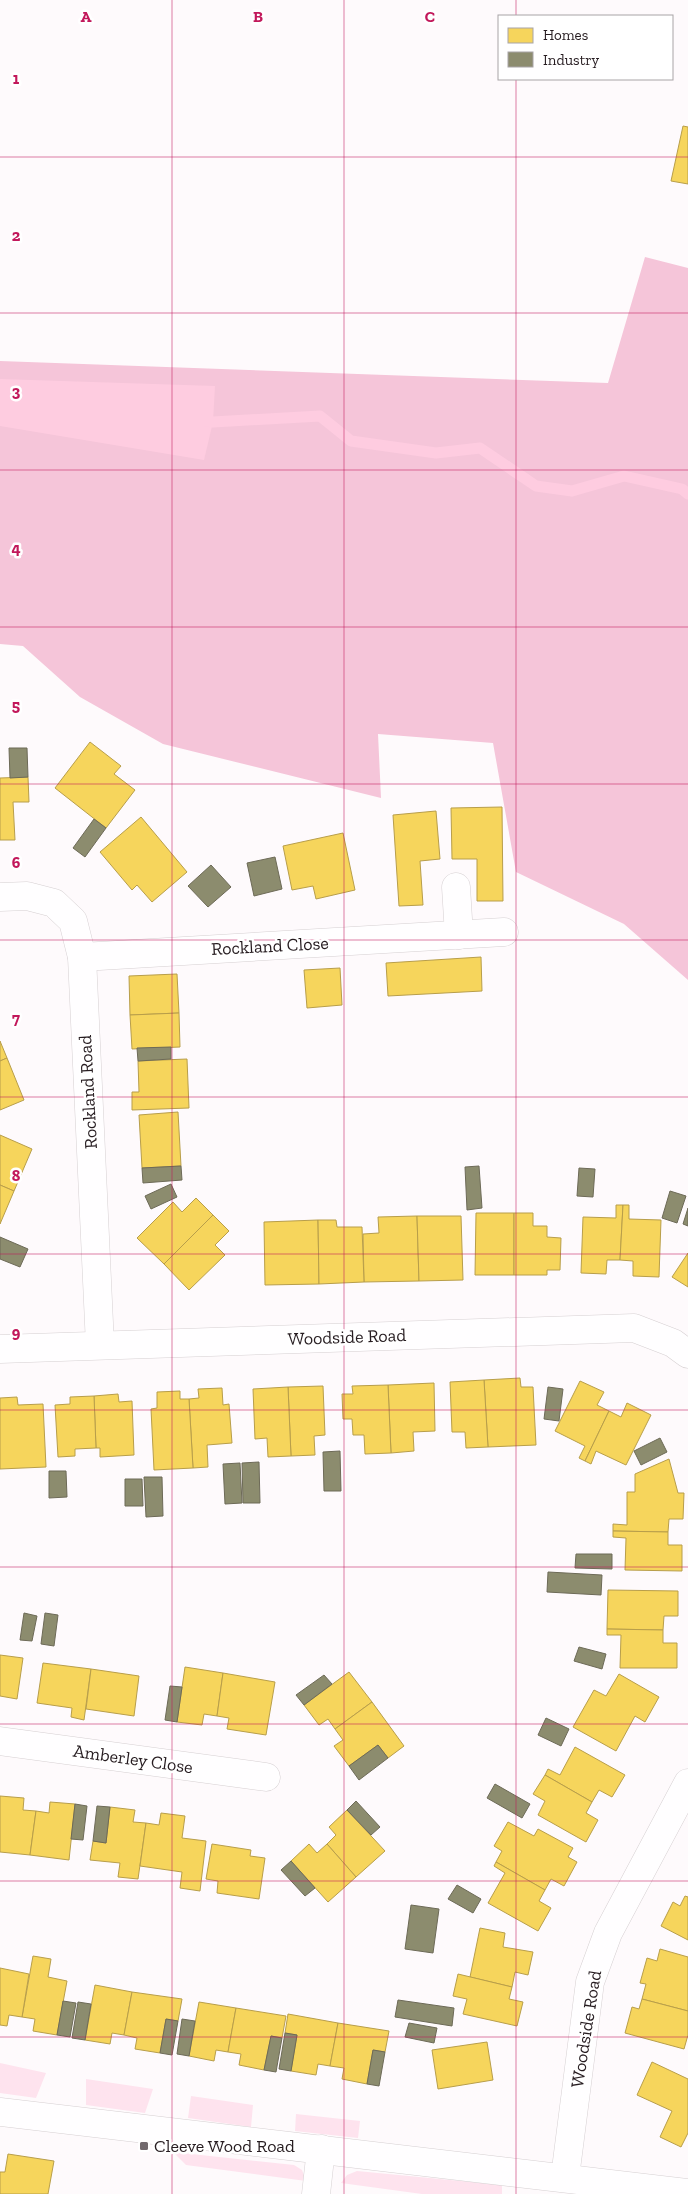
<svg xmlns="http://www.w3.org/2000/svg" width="688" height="2194" font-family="'Zilla Slab',serif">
	<rect width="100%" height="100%" fill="#fefafc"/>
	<g fill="#fee3ee">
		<polygon points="0,2063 46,2073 36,2098 0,2093"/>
		<polygon points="86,2079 153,2089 145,2113 86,2105"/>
		<polygon points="191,2096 253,2105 251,2127 188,2118"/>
		<polygon points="296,2114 360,2121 358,2138 295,2131"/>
		<polygon points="173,2152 294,2165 302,2170 306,2181 186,2165"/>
		<polygon points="357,2171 502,2185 502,2194 422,2194 341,2183 347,2175"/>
	</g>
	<polygon fill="#f5c5d9" points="645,257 688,268 688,980 624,924 516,872 493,743 378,734 381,798 163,744 80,697 23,646 0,644 0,361 608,383"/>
	<polygon fill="#fecce0" points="0,379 215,386 213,422 204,460 0,426"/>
	<g fill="#f6d55c" stroke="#b89e4a">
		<polygon points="683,126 688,127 688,184 671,181"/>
		<polygon points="90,742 121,766 114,774 135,790 106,828 55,788"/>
		<polygon points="28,777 29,802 13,802 15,840 0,840 0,778"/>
		<polygon points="502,807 503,901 477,901 477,859 452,859 451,808"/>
		<polygon points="436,811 440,859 420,861 423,905 399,906 393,815"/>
		<polygon points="141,817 187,872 152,902 137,885 132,890 100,852"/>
		<polygon points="343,833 355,890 316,899 313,886 292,890 283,846"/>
		<polygon points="481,957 482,991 388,996 386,963"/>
		<polygon points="340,968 342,1005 307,1008 304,970"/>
		<polygon points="177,974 179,1013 130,1015 129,976"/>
		<polygon points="179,1013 180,1047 132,1049 130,1015"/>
		<polygon points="0,1041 7,1058 0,1061"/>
		<polygon points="7,1058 24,1100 0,1110 0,1061"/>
		<polygon points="187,1059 189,1108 132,1110 132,1092 139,1092 138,1061"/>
		<polygon points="178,1112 181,1166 142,1168 139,1115"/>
		<polygon points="0,1135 32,1149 14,1191 0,1185"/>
		<polygon points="0,1185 14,1191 0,1224"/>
		<polygon points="196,1198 213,1215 164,1264 137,1238 173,1202 182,1212"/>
		<polygon points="616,1205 623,1205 620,1260 607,1260 606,1274 581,1273 583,1217 616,1218"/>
		<polygon points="623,1205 629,1205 629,1219 661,1220 659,1277 633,1276 633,1261 620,1260"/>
		<polygon points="476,1213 514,1213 514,1275 475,1275"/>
		<polygon points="514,1213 533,1213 533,1226 547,1226 547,1237 561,1238 560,1270 547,1270 547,1275 514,1275"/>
		<polygon points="213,1215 229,1231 215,1245 225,1255 189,1290 164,1264"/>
		<polygon points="417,1216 419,1281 364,1282 363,1234 379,1233 378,1217"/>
		<polygon points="417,1216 461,1216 463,1280 419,1281"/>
		<polygon points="318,1220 319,1284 265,1285 264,1222"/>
		<polygon points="318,1220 336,1220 337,1227 362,1227 364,1282 319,1284"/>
		<polygon points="688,1253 688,1287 672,1277"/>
		<polygon points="520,1378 521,1387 533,1387 536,1445 488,1447 484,1380"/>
		<polygon points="484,1380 488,1447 466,1448 465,1432 452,1432 450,1382"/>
		<polygon points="580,1381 604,1392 597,1405 609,1411 585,1461 579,1458 585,1446 555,1431"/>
		<polygon points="434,1383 435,1431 413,1432 414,1451 391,1453 388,1385"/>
		<polygon points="388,1385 391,1453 365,1454 364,1435 353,1435 352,1419 343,1419 342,1394 353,1394 352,1386"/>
		<polygon points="323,1386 325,1435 314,1436 315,1455 291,1456 288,1387"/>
		<polygon points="288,1387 291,1456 268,1457 267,1438 255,1439 253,1389"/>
		<polygon points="222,1388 223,1405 229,1404 232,1443 207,1445 208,1467 193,1468 189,1399 199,1398 198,1389"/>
		<polygon points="180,1391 180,1399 189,1399 193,1468 154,1470 151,1409 157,1408 157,1392"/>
		<polygon points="118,1394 119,1402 132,1401 134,1455 100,1457 100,1448 96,1448 94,1396"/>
		<polygon points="94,1396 96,1448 75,1449 75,1456 58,1457 55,1405 70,1404 70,1397"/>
		<polygon points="17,1397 18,1405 43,1404 46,1467 0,1469 0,1398"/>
		<polygon points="627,1403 651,1415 626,1465 596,1451 591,1464 585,1461 609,1411 621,1417"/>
		<polygon points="669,1459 678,1493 684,1493 683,1519 669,1519 668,1532 613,1531 613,1524 627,1525 627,1492 635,1492 635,1474"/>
		<polygon points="613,1531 668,1532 668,1545 682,1545 682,1571 625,1570 626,1538 613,1537"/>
		<polygon points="608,1590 678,1591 678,1616 664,1616 663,1630 607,1629"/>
		<polygon points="607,1629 663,1630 663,1643 677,1643 677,1668 620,1668 621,1635 607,1635"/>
		<polygon points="0,1655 23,1658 17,1699 0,1696"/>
		<polygon points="43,1663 91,1669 84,1720 71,1717 72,1708 37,1703"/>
		<polygon points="185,1667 223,1673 217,1716 204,1714 202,1725 177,1722"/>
		<polygon points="91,1669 139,1676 134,1716 86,1709"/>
		<polygon points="349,1672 372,1702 335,1729 328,1719 319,1725 304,1705"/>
		<polygon points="223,1673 275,1682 266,1735 227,1729 229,1718 217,1716"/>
		<polygon points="619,1674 659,1697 645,1722 635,1716 616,1751 573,1727 594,1690 606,1696"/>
		<polygon points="372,1702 404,1746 388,1758 378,1745 349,1766 334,1746 343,1740 335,1729"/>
		<polygon points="575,1747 625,1775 612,1797 599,1790 592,1802 545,1775 548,1769 560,1775"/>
		<polygon points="545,1775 592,1802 586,1813 598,1820 586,1842 538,1815 545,1801 533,1794"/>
		<polygon points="0,1796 24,1798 23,1810 36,1811 30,1855 0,1852"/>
		<polygon points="50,1802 75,1804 69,1860 30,1855 36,1811 49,1813"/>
		<polygon points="110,1807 135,1810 133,1822 146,1823 138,1879 118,1877 120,1863 90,1860 93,1841 106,1843"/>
		<polygon points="347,1810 385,1851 356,1877 327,1844 336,1835 329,1827"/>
		<polygon points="161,1813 185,1816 182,1838 206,1841 200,1891 180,1888 182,1872 140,1866 146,1823 159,1825"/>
		<polygon points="508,1822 534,1836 538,1829 573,1848 568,1857 577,1862 564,1886 551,1879 545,1890 496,1862 502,1851 494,1846"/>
		<polygon points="212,1844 251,1850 250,1856 265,1858 259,1899 217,1893 218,1881 206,1879"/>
		<polygon points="309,1844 317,1853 327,1844 356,1877 328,1902 291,1861"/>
		<polygon points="496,1862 545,1890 539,1901 551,1908 538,1931 488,1903 505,1873 494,1866"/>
		<polygon points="685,1896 688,1897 688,1940 661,1926 673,1902 680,1906"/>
		<polygon points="480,1928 505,1933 503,1947 533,1952 528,1975 515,1972 512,1987 470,1977"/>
		<polygon points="660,1949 688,1957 688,2011 642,1999 646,1984 640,1983 647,1958 657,1961"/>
		<polygon points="33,1956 51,1959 48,1977 67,1981 57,2035 33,2031 35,2019 22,2017"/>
		<polygon points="0,1968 29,1974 22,2017 9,2015 7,2026 0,2025"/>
		<polygon points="458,1974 512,1987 509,1999 523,2002 517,2026 463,2014 467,1999 453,1996"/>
		<polygon points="95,1985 132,1992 124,2035 112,2033 110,2044 85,2040"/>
		<polygon points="132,1992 182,1999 178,2021 166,2019 160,2053 135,2049 137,2038 124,2035"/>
		<polygon points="642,1999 688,2011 688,2035 684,2049 625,2033 632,2007 639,2009"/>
		<polygon points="199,2002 236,2008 228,2052 216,2050 214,2061 189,2056"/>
		<polygon points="236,2008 286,2016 282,2038 271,2036 264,2070 239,2065 241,2054 228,2052"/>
		<polygon points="288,2014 338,2023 330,2066 318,2064 316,2075 291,2071 297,2035 285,2033"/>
		<polygon points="338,2023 389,2031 385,2052 373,2050 367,2084 342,2079 344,2068 330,2066"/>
		<polygon points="487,2042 493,2080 438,2089 432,2050"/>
		<polygon points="652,2062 688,2079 688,2133 681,2147 660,2137 672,2111 637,2095"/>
		<polygon points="8,2154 54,2161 48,2194 0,2194 0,2172 5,2172"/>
	</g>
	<g fill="#8c8c6e" stroke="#6d6a57">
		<polygon points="9,748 27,748 28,777 10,778"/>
		<polygon points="94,819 106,828 85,857 73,848"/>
		<polygon points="275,857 282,889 254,896 247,863"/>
		<polygon points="211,865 231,887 208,907 188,886"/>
		<polygon points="171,1047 171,1059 138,1061 137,1048"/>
		<polygon points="181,1166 182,1180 143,1183 142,1168"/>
		<polygon points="479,1166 482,1208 467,1210 465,1167"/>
		<polygon points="579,1168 595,1169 593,1197 577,1196"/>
		<polygon points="171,1184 177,1197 151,1209 145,1196"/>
		<polygon points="670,1191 686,1196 677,1223 662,1218"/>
		<polygon points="688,1208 688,1226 683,1224"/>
		<polygon points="0,1237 28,1249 20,1267 0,1259"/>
		<polygon points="548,1387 563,1389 559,1421 544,1419"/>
		<polygon points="660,1438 667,1452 641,1465 634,1451"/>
		<polygon points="340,1451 341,1491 324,1491 323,1452"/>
		<polygon points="259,1462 260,1503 243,1503 242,1463"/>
		<polygon points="240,1463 242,1503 225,1504 223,1464"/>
		<polygon points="49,1471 66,1471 67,1497 49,1498"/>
		<polygon points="144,1477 162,1477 163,1516 146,1517"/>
		<polygon points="125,1479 142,1479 143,1506 125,1506"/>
		<polygon points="576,1554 612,1554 612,1569 575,1568"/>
		<polygon points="548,1572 602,1575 601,1595 547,1592"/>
		<polygon points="24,1613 37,1616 32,1641 20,1640"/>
		<polygon points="45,1613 58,1615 54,1646 41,1644"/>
		<polygon points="579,1647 606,1654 602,1669 574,1661"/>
		<polygon points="324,1675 332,1684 304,1705 296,1695"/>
		<polygon points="170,1686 182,1687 177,1722 165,1720"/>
		<polygon points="546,1718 569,1729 561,1746 538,1735"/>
		<polygon points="378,1745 388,1758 359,1780 349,1766"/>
		<polygon points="495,1784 530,1804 522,1818 487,1798"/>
		<polygon points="356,1801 380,1827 371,1835 347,1810"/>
		<polygon points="75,1804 87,1806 83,1840 71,1839"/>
		<polygon points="97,1806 110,1807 106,1843 93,1841"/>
		<polygon points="291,1861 315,1888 305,1896 281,1870"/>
		<polygon points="457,1885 481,1899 473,1913 448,1899"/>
		<polygon points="411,1905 439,1909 433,1953 405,1949"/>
		<polygon points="398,2000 454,2008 452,2026 395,2017"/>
		<polygon points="63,2001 76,2003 70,2037 57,2035"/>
		<polygon points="78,2002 91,2004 85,2040 72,2038"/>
		<polygon points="166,2019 178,2021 172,2055 160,2053"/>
		<polygon points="182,2019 195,2021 189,2056 177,2054"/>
		<polygon points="409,2023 437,2028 434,2043 405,2037"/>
		<polygon points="285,2033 297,2035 291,2071 279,2069"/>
		<polygon points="271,2036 282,2038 276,2072 264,2070"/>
		<polygon points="373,2050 385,2052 379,2086 367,2084"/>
	</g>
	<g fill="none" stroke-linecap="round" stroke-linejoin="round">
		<polyline stroke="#fecce0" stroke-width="11" points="198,420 213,422 320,416 351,441 436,453 480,448 536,486 572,491 624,476 682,489 688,494"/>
		<g stroke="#d6d0d2" stroke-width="29">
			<g id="minor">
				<polyline points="456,887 459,935"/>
				<polyline points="0,897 27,896 54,903 73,921 82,957 100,1345"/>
				<polyline points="82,957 504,932"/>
				<polyline points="0,1349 634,1328 673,1343 688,1354"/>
				<polyline points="0,1741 266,1777"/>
				<polyline points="565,2177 590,1982 608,1933 688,1783"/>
				<polyline points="316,2194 321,2149"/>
			</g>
		</g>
		<g stroke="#d6d0d2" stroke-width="29">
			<polyline id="tertiary" points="0,2112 688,2193"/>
		</g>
		<use href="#minor" stroke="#fffeff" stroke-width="28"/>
		<use href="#tertiary" stroke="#fffeff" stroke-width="28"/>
	</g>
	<path fill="none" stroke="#c2185b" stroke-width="1" stroke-opacity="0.55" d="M172 0V2194M344 0V2194M516 0V16M516 79V2194M0 157H688M0 313H688M0 470H688M0 627H688M0 784H688M0 940H688M0 1097H688M0 1254H688M0 1410H688M0 1567H688M0 1724H688M0 1881H688M0 2037H688"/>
	<rect fill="#726a6d" stroke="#fff" stroke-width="2" x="139" y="2141" width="10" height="10" rx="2.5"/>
	<g text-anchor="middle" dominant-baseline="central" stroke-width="5" stroke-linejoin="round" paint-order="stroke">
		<g font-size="18" fill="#261c20" stroke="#fff">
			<text transform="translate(270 946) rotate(-3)">Rockland Close</text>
			<text transform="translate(88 1092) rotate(-93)">Rockland Road</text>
			<text transform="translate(347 1337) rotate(-2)">Woodside Road</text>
			<text transform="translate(133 1759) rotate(8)">Amberley Close</text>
			<text transform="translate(586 2029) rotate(-81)">Woodside Road</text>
		</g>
		<g font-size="18" fill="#261c20" stroke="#fff" text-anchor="start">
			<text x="154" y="2146">Cleeve Wood Road</text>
		</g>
	</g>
	<g font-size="16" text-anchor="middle" font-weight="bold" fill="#c2185b" stroke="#fff" stroke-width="5" stroke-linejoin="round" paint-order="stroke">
		<text x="86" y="22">A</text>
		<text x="258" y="22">B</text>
		<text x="430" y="22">C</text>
		<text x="16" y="84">1</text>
		<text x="16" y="241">2</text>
		<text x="16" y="397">3</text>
		<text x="16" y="554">4</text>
		<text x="16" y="711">5</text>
		<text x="16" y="868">6</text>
		<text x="16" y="1024">7</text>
		<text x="16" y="1181">8</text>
		<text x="16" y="1338">9</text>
	</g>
	<rect x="498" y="15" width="175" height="65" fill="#ffffff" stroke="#a8a4a6"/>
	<rect x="508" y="28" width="25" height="15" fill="#f6d55c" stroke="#a8a4a6"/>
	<text x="543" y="40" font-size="15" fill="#261c20">Homes</text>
	<rect x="508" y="52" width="25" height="15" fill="#8c8c6e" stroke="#a8a4a6"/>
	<text x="543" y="65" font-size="15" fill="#261c20">Industry</text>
</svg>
